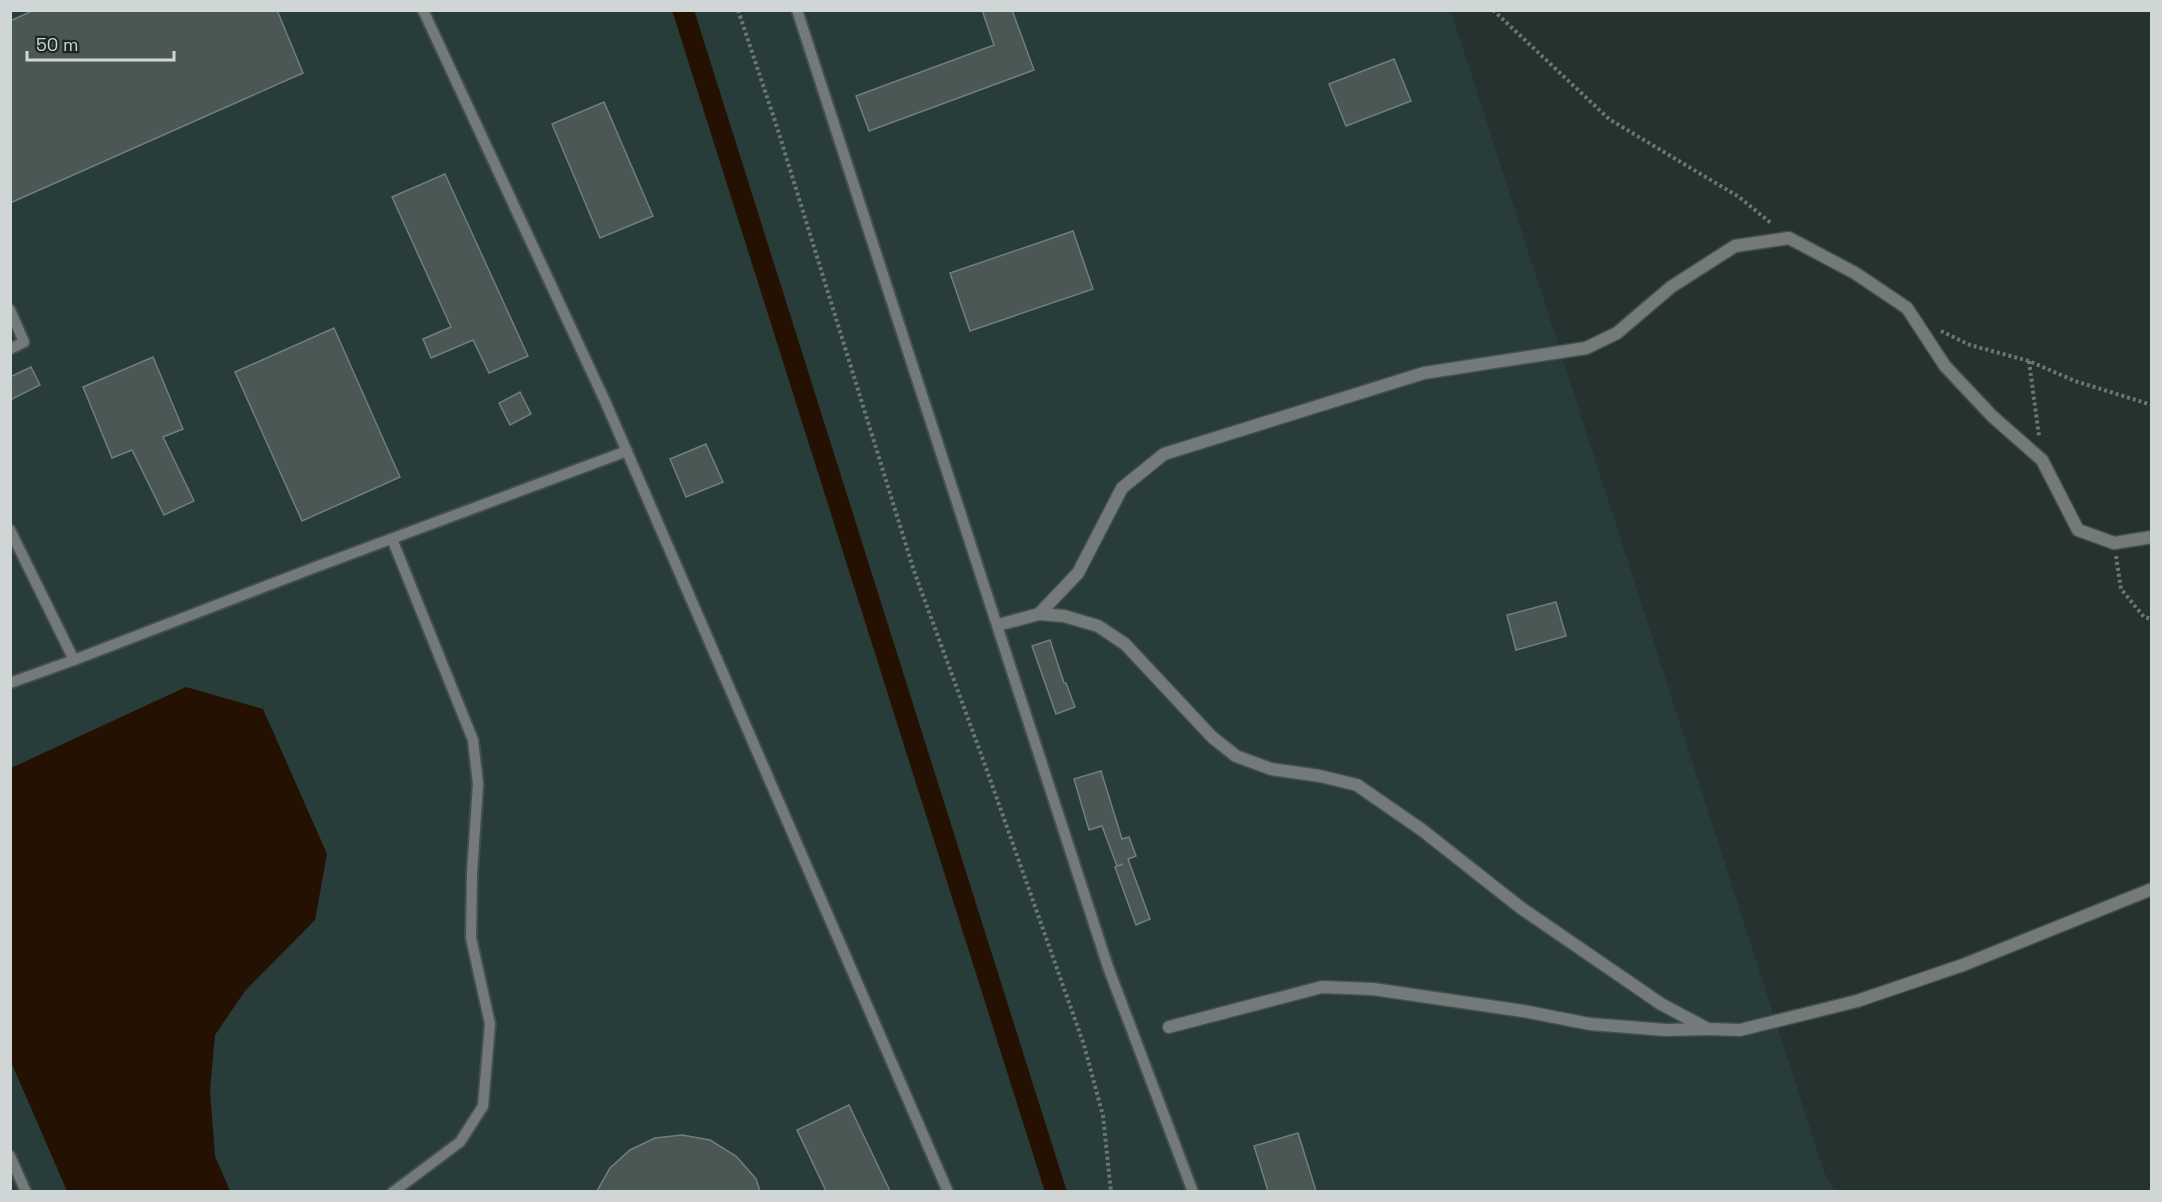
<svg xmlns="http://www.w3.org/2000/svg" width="2162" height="1202" font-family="'Space Grotesk',sans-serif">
	<rect width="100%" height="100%" fill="#263230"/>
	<polygon fill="#283c39" points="10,11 1451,11 1824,1172 1835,1191 11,1191"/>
	<polygon fill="#251102" points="186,687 263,709 327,854 315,920 245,991 215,1035 210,1091 215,1156 230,1191 67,1191 11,1062 11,768"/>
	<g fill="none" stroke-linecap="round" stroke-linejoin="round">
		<polyline stroke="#251102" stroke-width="21" points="683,10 1056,1192"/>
	</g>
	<g fill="#4a5755" stroke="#717e7c" stroke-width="1.5">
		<polygon points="34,10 277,10 303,73 10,203 10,21"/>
		<polygon points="982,10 1012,10 1034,70 869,131 856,96 994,45"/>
		<polygon points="1394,59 1411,101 1346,126 1329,84"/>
		<polygon points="604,102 653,216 600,238 552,124"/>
		<polygon points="445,174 528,356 489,373 473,340 431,358 423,339 451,327 392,197"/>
		<polygon points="1073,231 1093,289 970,331 950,273"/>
		<polygon points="334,328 400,477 302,521 235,372"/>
		<polygon points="153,357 183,429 163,437 194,501 164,515 132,450 112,458 83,387"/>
		<polygon points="31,367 40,385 10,400 10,377"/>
		<polygon points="520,392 531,414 510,425 499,403"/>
		<polygon points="706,444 723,482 686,497 670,459"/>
		<polygon points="1556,602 1566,636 1516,650 1507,615"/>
		<polygon points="1050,640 1064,683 1066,683 1075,707 1056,714 1032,646"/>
		<polygon points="1101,771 1122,839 1129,837 1136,856 1128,859 1150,919 1136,925 1115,867 1123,864 1117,866 1102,826 1089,830 1074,779"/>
		<polygon points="849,1105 890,1191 826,1191 797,1130"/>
		<polygon points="1298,1133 1316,1191 1268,1191 1254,1146"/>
		<polygon points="682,1135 710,1140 736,1156 756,1179 760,1191 597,1191 610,1168 630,1150 655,1138"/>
	</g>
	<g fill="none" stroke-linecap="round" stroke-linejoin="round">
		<g stroke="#44504e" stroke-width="14">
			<g id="service">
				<polyline points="423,10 605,401 948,1192"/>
				<polyline points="797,10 1108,967 1193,1192"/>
				<polyline points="10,310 24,342 10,349"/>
				<polyline points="10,530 74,660"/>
				<polyline points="392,539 473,740 478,784 472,873 471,938 490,1024 483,1106 460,1142 393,1192"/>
				<polyline points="10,683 74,660 313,568 627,451"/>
				<polyline points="10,1156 26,1192"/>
			</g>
		</g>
		<g stroke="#44504e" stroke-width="15">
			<g id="minor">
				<polyline points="1039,614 1064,616 1098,626 1125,644 1212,737 1236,756 1271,769 1320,776 1357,785 1422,830 1521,908 1661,1004 1708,1029 1740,1030 1857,1001 1963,965 2152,889"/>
				<polyline points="998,625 1039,614 1078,573 1122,488 1164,454 1424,373 1586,348 1617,333 1671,287 1735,246 1789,238 1855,273 1907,308 1945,366 1992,416 2042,460 2078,530 2114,543 2152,537"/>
				<polyline points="1169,1027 1322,987 1373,989 1523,1011 1590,1024 1666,1030 1707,1029"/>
			</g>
		</g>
		<g stroke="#6c7675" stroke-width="4" stroke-dasharray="3 3" stroke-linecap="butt">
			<polyline points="738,10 776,124 914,571 985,765 1084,1045 1103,1116 1111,1192"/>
			<polyline points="1493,10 1609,119 1739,197 1772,224"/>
			<polyline points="1941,331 1970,345 2029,361 2075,381 2152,405"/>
			<polyline points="2029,361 2039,436"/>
			<polyline points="2116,556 2121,589 2144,617 2152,619"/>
		</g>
		<use href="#service" stroke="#747a79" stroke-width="10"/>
		<use href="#minor" stroke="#747a79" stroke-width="12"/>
	</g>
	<rect width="2162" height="1202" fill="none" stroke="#cfd6d5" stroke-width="24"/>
	<path d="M27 51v9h147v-9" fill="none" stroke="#cfd6d5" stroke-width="3"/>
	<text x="36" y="51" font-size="18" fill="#cfd6d5" stroke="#1c2826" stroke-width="4.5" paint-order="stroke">50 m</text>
</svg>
